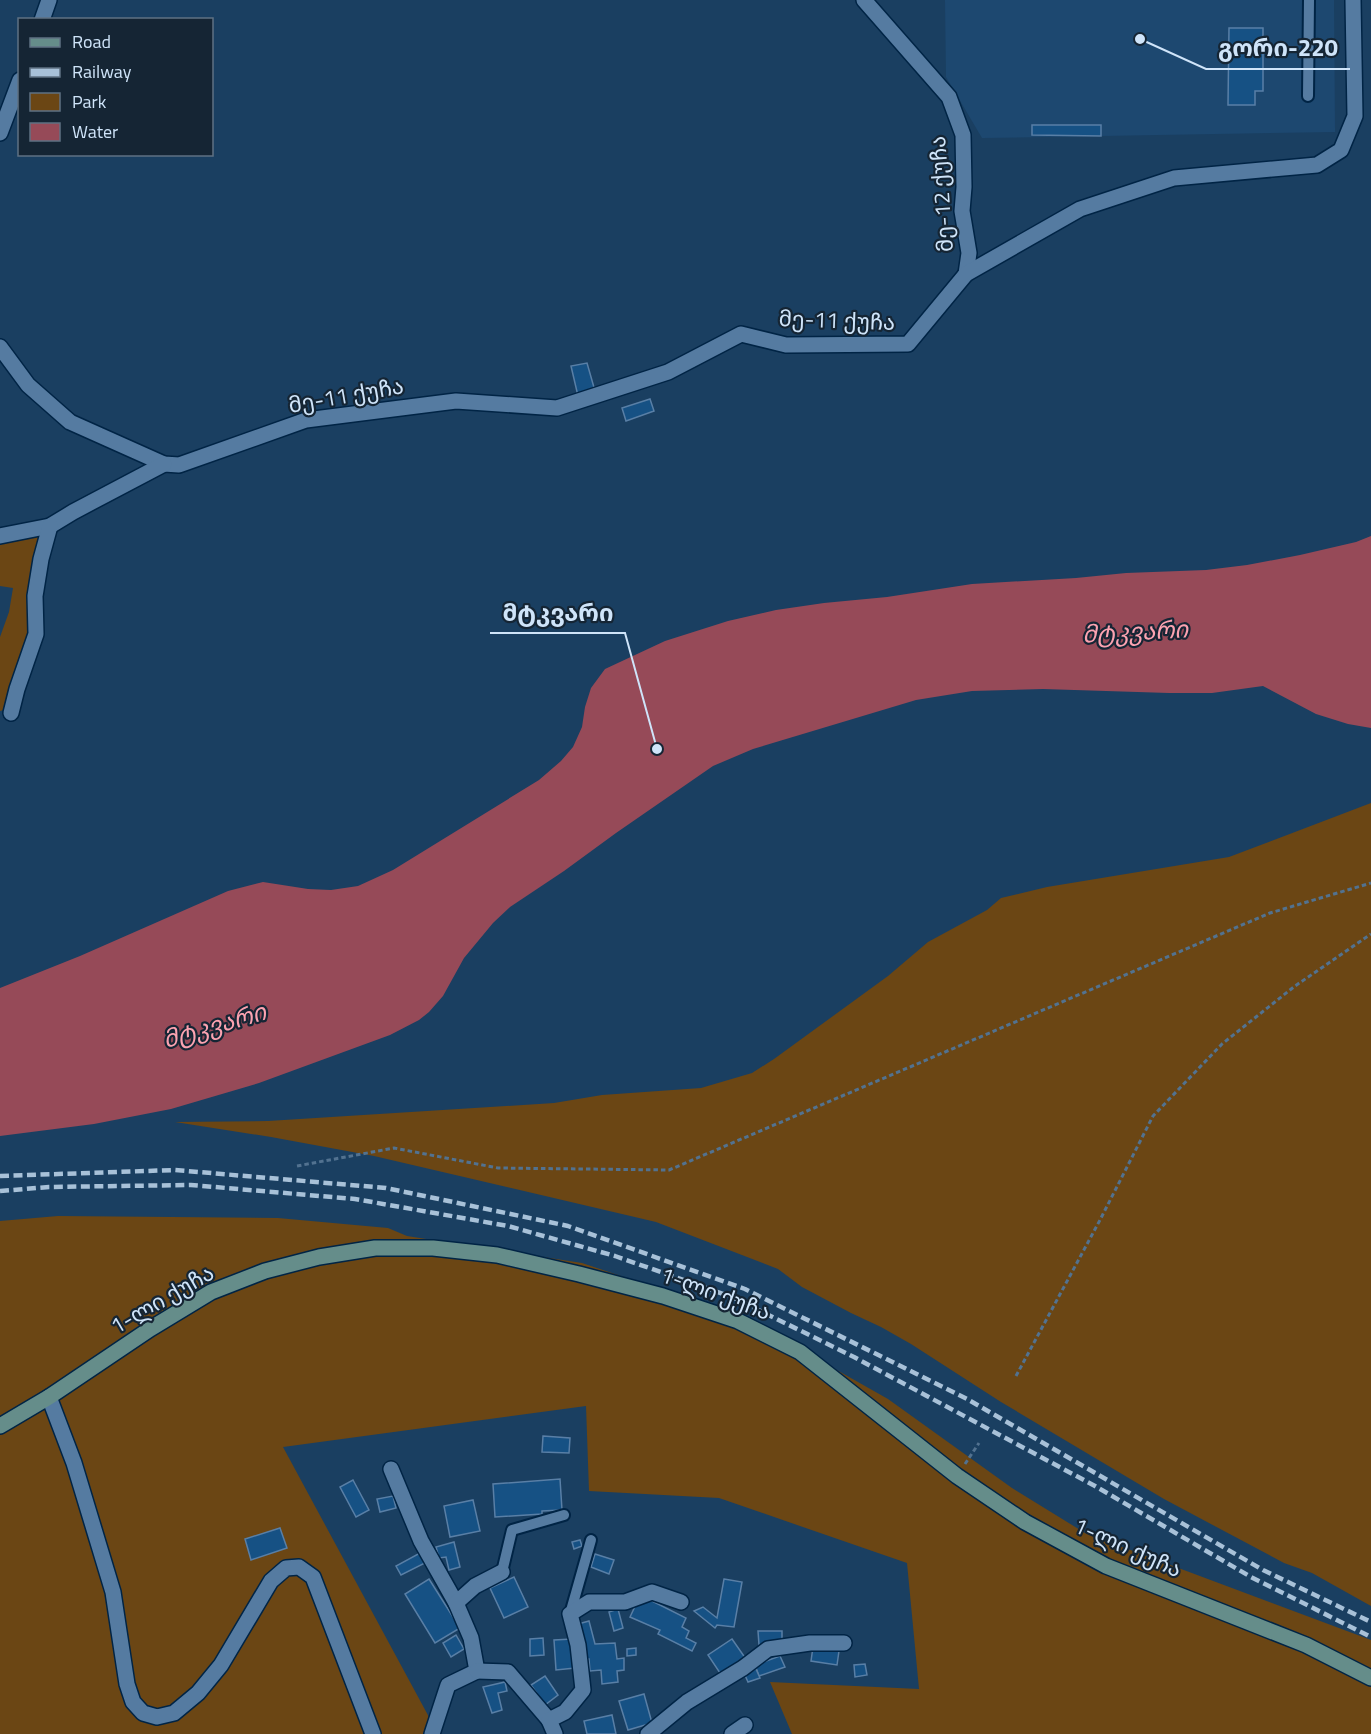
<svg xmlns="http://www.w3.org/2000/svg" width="1371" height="1734" font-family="'Titillium Web','Noto Sans Georgian',sans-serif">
	<rect width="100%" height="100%" fill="#1a3f61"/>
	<polygon fill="#1d4870" points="945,0 1334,0 1335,132 982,138 946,77"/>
	<g fill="#6b4614">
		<polygon points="50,526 36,634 17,689 4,710 0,711 0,637 9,612 13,588 0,586 0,536"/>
		<polygon points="1371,803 1371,1606 1312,1573 1284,1563 1164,1499 1001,1402 911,1344 881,1327 851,1313 802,1287 778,1269 656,1222 374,1156 271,1137 175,1122 268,1121 554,1103 602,1095 701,1088 752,1073 774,1059 888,976 928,942 987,910 1001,898 1047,887 1229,857"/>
		<polygon points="58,1216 278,1218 388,1228 407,1236 582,1263 741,1316 888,1399 1012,1488 1085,1533 1371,1640 1371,1734 792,1734 770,1682 919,1689 907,1563 719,1498 589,1491 586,1406 283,1447 436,1730 435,1734 0,1734 0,1221"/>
	</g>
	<polygon fill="#964a58" points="1371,536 1371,728 1348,724 1316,714 1263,686 1212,693 1169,693 1043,689 972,691 916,700 753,749 713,766 616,833 564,871 510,907 493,923 464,958 443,996 429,1012 419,1020 390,1035 259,1083 171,1109 94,1124 0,1136 0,988 80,956 228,891 263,882 308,889 331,890 358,886 393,870 539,780 561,761 573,747 582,727 585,707 591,688 605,669 665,641 728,621 776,610 824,603 887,597 972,584 1076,578 1126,573 1206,570 1247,565 1300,555 1356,542"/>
	<g fill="#165184" stroke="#597fa6" stroke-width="1.5">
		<polygon points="1229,28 1263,28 1263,91 1255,91 1255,105 1228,105"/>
		<polygon points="1032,125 1101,125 1101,136 1032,135"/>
		<polygon points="587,363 595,391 578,396 571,366"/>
		<polygon points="650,399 654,411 626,421 622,408"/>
		<polygon points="543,1436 570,1438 569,1453 542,1452"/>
		<polygon points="560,1479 562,1510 542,1511 542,1514 495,1517 493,1484"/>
		<polygon points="353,1480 369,1510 356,1517 340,1487"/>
		<polygon points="393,1496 396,1508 380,1512 377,1499"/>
		<polygon points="473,1500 480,1531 450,1537 444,1506"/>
		<polygon points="280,1528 287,1548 251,1560 245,1539"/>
		<polygon points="580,1540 582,1546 574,1549 572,1542"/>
		<polygon points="454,1542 460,1567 449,1570 446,1557 439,1558 436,1547"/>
		<polygon points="420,1553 425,1563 401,1575 396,1566"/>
		<polygon points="595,1554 614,1560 609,1574 591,1567"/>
		<polygon points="514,1577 528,1607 504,1618 490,1588"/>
		<polygon points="429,1579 460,1628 435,1643 405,1594"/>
		<polygon points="724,1579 742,1582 734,1627 717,1625 715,1628 694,1611 703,1607 717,1618"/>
		<polygon points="646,1598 686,1618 682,1627 689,1631 686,1638 696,1643 692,1651 658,1634 660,1630 630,1617 638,1600"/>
		<polygon points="618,1609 623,1628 614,1631 609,1612"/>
		<polygon points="589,1621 595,1644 615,1643 617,1659 624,1658 624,1670 617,1671 618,1682 602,1684 601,1670 590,1671 589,1659 584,1659 578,1624"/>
		<polygon points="758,1631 782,1631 782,1644 759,1645"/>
		<polygon points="456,1635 464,1649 451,1657 443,1643"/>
		<polygon points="543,1638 544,1655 530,1656 530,1639"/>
		<polygon points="572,1639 575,1668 556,1670 554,1640"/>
		<polygon points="732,1639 746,1659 722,1676 708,1655"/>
		<polygon points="813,1647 839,1651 837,1665 811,1661"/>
		<polygon points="636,1648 636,1655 627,1656 627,1649"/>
		<polygon points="780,1656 785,1667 759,1676 755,1665"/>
		<polygon points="865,1664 867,1675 855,1677 854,1665"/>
		<polygon points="756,1669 760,1678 748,1682 744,1673"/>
		<polygon points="545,1676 558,1695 545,1705 531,1685"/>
		<polygon points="505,1682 507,1691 498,1693 502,1710 492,1713 483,1687"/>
		<polygon points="644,1694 652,1723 628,1730 619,1701"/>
		<polygon points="612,1715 616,1734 587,1734 584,1721"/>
	</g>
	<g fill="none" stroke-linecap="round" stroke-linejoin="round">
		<g stroke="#002445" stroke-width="14">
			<g id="service">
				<polyline points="1308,96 1309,0"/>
				<polyline points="502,1572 512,1530 564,1515"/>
				<polyline points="570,1614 591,1540"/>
			</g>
		</g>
		<g stroke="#002445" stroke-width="18">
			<g id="minor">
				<polyline points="864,0 949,97 963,135 964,187 962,211 969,253 966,274"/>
				<polyline points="42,20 49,0"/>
				<polyline points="0,133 20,80"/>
				<polyline points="0,347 28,385 70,422 164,464 179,465 306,420 456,401 557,408 668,372 741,334 786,345 908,344 966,274 1080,209 1174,178 1317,165 1341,150 1355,116 1353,0"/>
				<polyline points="0,536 50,526 73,512 164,464"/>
				<polyline points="11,713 17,689 36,634 35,596 41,559 50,526"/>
				<polyline points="391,1469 421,1541 456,1603 471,1638 477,1671 448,1685 432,1734"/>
				<polyline points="456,1603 475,1586 502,1572"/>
				<polyline points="477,1671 508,1672 549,1720"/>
				<polyline points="555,1734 549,1720 565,1712 583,1690 578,1645 570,1614 589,1602 625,1602 652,1592 681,1602"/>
				<polyline points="648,1734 687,1702 743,1668 768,1649 810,1643 844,1643"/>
				<polyline points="732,1734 745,1725"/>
			</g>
		</g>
		<g stroke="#002445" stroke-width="18">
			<polyline id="tertiary" points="49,1397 74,1463 113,1592 127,1684 133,1702 143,1713 157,1717 174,1713 198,1693 221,1665 271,1581 286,1568 299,1567 313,1577 373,1734"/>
		</g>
		<g stroke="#002445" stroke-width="18">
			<polyline id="secondary" points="0,1426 49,1397 150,1329 211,1292 265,1271 319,1257 375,1248 433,1248 497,1255 579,1274 663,1296 738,1321 800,1352 957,1476 1025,1522 1106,1566 1306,1645 1371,1678"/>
		</g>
		<g stroke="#527290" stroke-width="3" stroke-dasharray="4.5 3" stroke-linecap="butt">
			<polyline points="297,1166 394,1148 498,1168 669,1170 1270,913 1371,883"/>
			<polyline points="1016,1376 1100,1220 1153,1116 1222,1044 1295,986 1371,934"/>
			<polyline points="965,1464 979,1443"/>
		</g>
		<use href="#service" stroke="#557ba1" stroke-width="10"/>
		<use href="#minor" stroke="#557ba1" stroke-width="15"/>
		<use href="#tertiary" stroke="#557ba1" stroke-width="15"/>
		<use href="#secondary" stroke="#658d8a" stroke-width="15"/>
		<g stroke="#a8c1d8" stroke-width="4.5" stroke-dasharray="9 4.5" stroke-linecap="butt">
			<polyline points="0,1176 175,1170 386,1188 568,1226 745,1289 967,1399 1263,1570 1371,1622"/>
			<polyline points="0,1191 49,1187 191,1185 355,1199 508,1226 615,1256 732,1297 854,1357 1095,1486 1251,1577 1371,1637"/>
		</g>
	</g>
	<g text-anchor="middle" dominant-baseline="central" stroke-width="4.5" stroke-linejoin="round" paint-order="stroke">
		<g font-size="22" fill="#cfe4f9" stroke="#152534">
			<text transform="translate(941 194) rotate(-94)">მე-12 ქუჩა</text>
			<text transform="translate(837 320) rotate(2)">მე-11 ქუჩა</text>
			<text transform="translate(346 395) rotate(-10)">მე-11 ქუჩა</text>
			<text transform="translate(716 1293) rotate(20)">1-ლი ქუჩა</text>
			<text transform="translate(162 1299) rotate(-30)">1-ლი ქუჩა</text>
			<text transform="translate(1128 1547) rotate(24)">1-ლი ქუჩა</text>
		</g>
		<g font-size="24" font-style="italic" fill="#fca3b1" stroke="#152534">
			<text transform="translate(1135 631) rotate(-3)">მტკვარი</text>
			<text transform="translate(214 1025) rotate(-16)">მტკვარი</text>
		</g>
	</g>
	<path fill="none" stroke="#cfe4f9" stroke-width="2" d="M1140 39L1206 69H1350M657 749L625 633H490"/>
	<g fill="#cfe4f9" stroke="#152534" stroke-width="2">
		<circle cx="1140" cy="39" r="6"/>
		<circle cx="657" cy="749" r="6"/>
	</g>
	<g font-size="24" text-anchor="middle" font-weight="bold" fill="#cfe4f9" stroke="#152534" stroke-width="4.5" stroke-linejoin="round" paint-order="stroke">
		<text x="1278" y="56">გორი-220</text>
		<text x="558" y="621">მტკვარი</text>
	</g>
	<rect x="18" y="18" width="195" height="138" fill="#152534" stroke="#5f7183" stroke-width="1.5"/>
	<rect x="30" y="38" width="30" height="9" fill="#658d8a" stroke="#5f7183" stroke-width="1.5"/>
	<text x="72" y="48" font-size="18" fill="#cfe4f9">Road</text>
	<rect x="30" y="68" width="30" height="9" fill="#a8c1d8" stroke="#5f7183" stroke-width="1.5"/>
	<text x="72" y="78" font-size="18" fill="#cfe4f9">Railway</text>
	<rect x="30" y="93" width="30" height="18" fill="#6b4614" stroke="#5f7183" stroke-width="1.5"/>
	<text x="72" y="108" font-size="18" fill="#cfe4f9">Park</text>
	<rect x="30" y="123" width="30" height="18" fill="#964a58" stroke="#5f7183" stroke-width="1.5"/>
	<text x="72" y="138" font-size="18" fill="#cfe4f9">Water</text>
</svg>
